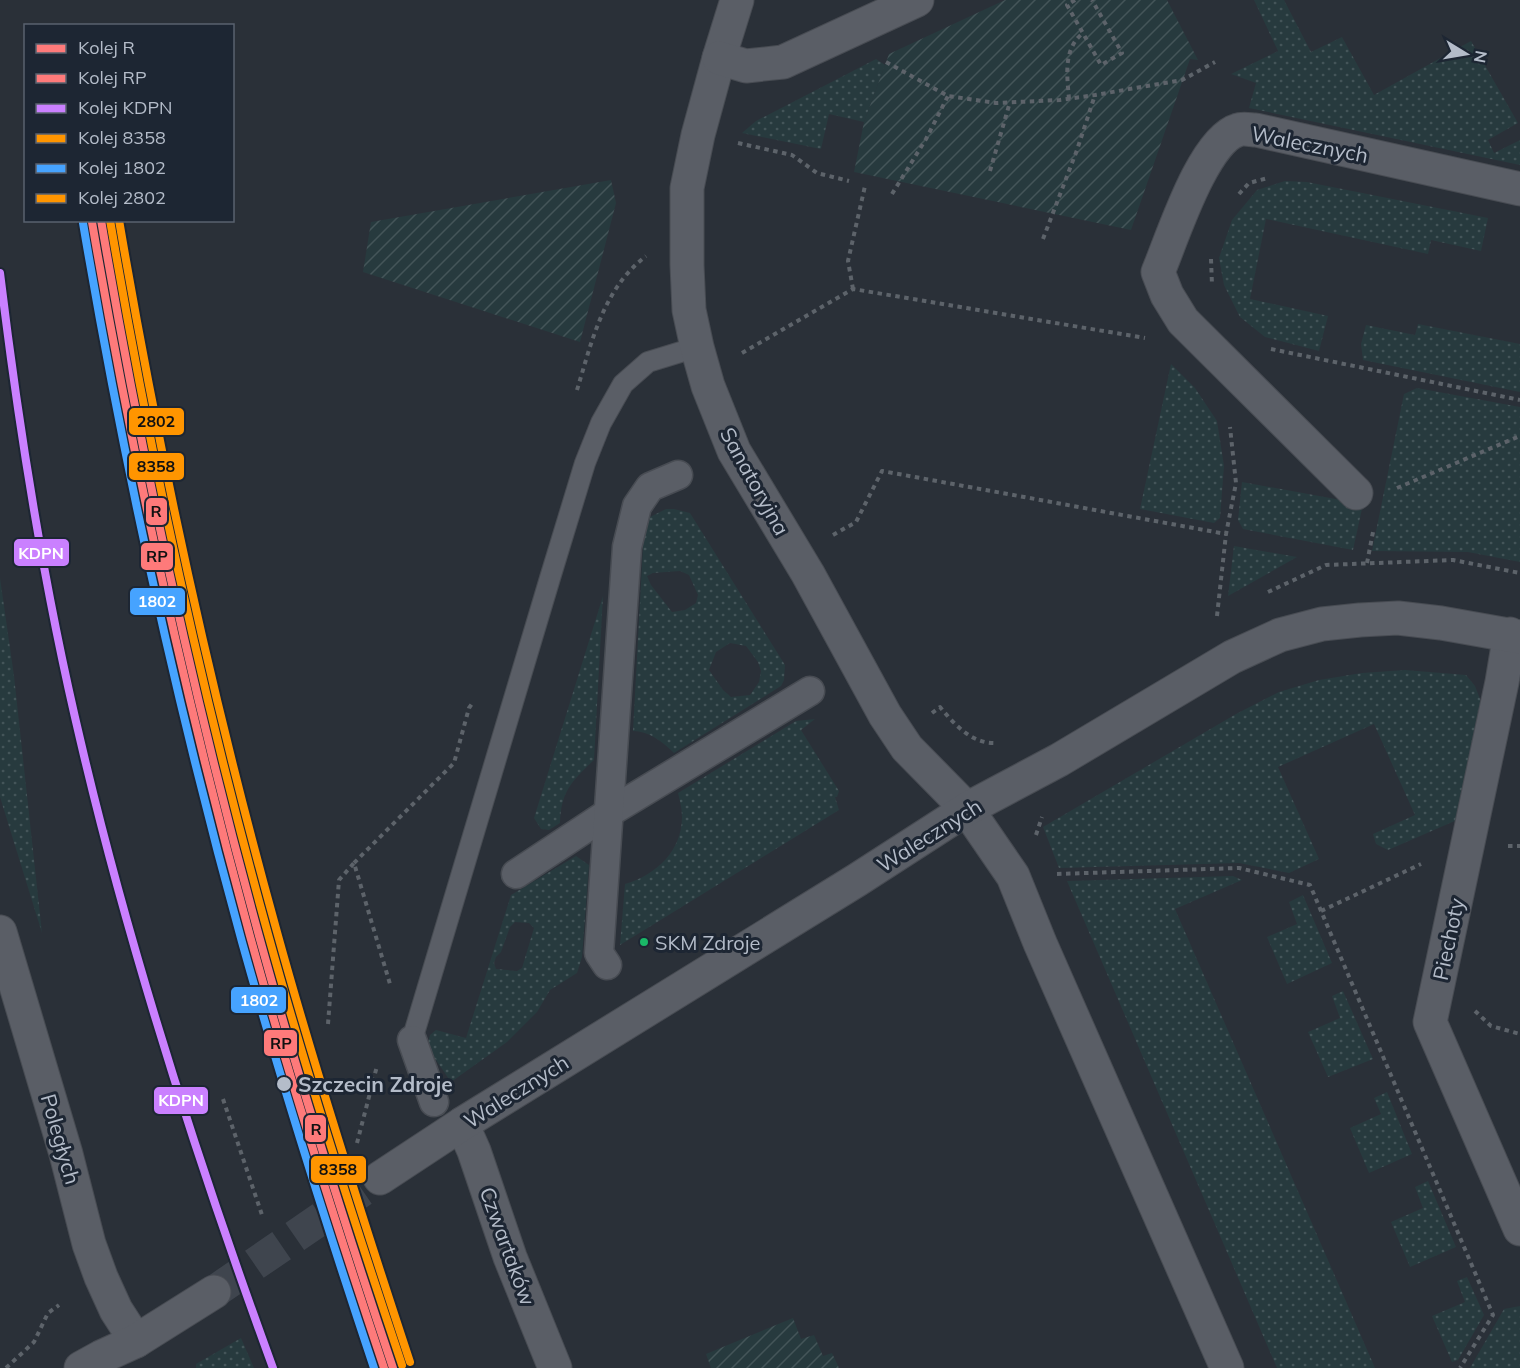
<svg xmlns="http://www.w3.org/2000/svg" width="1520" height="1368" font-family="Mulish,sans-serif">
	<defs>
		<pattern id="grass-dots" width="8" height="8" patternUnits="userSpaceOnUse" patternTransform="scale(1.5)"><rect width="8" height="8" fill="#273a3e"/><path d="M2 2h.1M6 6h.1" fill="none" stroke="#445559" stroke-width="1.8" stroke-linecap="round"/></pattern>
		<pattern id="garden-furrows" width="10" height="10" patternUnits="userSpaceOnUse" patternTransform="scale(1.5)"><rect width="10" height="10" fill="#273a3e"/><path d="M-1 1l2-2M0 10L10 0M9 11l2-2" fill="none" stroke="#445559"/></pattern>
	</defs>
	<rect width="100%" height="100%" fill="#2a3038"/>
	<g fill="url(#grass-dots)" fill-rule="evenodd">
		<polygon points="1254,0 1284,0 1311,52 1342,37 1374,95 1471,41 1518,123 1488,140 1494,153 1520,140 1520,165 1249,108 1256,83 1231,74 1278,51"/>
		<polygon points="876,59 885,65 864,122 829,114 821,149 742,133 756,121"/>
		<polygon points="1285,181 1307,182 1488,218 1481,251 1431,240 1428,254 1266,219 1250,299 1328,316 1319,351 1265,337 1240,317 1224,285 1219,258 1232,220 1257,190"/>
		<polygon points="1418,324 1520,344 1520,392 1363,360 1361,344 1366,325 1415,335"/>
		<polygon points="1171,364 1195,388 1217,421 1224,466 1220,518 1214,523 1140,509"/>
		<polygon points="1417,388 1520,407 1520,562 1468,552 1372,551 1404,394"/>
		<polygon points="1242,482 1363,504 1353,550 1243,529 1238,520"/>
		<path d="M666 509H674L690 513 785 665 784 680 781 686 674 753C663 742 649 731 633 731L644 528 650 517ZM680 571 689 575 698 595 696 603 685 610 672 612 651 585 647 576 653 573ZM730 643 746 646 758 662 761 671 759 682 750 695 731 697 723 690 709 670 716 652Z"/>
		<polygon points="1234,546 1297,557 1228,596"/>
		<polygon points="0,578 14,676 42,933 0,797"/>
		<path d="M603 596 594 760C572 781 561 791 560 823L549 830 541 829 534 818Z"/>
		<polygon points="1405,670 1466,675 1475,686 1482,704 1457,820 1388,850 1376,844 1373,834 1415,815 1374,724 1278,767 1319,859 1289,873 1239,863 1059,868 1043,827 1236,714 1279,692 1319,680 1362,673"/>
		<path d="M815 719 801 730 839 791 837 797H835L839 810 620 945 625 884C656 875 682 851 682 817 682 809 680 801 678 793L796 721Z"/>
		<path d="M576 856 589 865 582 957 577 973 550 990 537 1012 507 1042 451 1082 427 1047 430 1035 436 1030 466 1038 511 895ZM515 922 529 923 534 928 522 968 517 971 496 969 494 963 496 957 501 952 510 927Z"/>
		<polygon points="1233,876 1242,880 1175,909 1375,1368 1277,1368 1067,881"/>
		<polygon points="1303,895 1332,963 1287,984 1267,937 1297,924 1289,902"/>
		<polygon points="1343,991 1373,1059 1328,1077 1308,1032 1340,1018 1332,996"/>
		<polygon points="1387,1092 1412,1154 1369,1173 1350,1128 1381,1114 1374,1098"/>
		<polygon points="1428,1181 1456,1247 1410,1267 1391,1222 1423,1208 1415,1187"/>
		<polygon points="1467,1277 1484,1315 1458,1360 1452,1362 1432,1316 1465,1302 1457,1281"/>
		<polygon points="1520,1306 1520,1368 1470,1368 1504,1309"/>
		<polygon points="241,1338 254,1368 196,1368 196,1364"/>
	</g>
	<g fill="url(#garden-furrows)">
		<polygon points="1005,0 1167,0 1198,60 1190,59 1131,230 854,172 864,122 889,54"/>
		<polygon points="611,180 616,203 580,342 363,272 371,222"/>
		<polygon points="793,1318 801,1339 814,1335 823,1356 832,1353 839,1368 711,1368 706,1354"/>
	</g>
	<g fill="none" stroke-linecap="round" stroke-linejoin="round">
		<polyline stroke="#3f454e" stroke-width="33" stroke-dasharray="33 16" stroke-linecap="butt" points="214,1292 380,1178"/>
		<g stroke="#484c53" stroke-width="22">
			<polyline id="service" points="412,1040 550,578 585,463 601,423 623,384 648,362 697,347"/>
		</g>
		<g stroke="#484c53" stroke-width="31">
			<g id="pedestrian">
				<polyline points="516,874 610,812 810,691"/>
				<polyline points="607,965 599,953 627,547 637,506 650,487 678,475"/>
				<polyline points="412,1040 434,1102"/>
			</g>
		</g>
		<g stroke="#484c53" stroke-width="35">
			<g id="minor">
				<polyline points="737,0 719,58 698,135 687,188 687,265 689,310 697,347 708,386 734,451 808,574 885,715 907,748 967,809 1013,876 1040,943 1227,1368"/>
				<polyline points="719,58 746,66 783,62 917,0"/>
				<path d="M1356 493 1183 321 1167 295 1158 272C1172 239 1203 140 1238 130 1243 128 1251 130 1256 130L1520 189"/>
				<polyline points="1510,634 1502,682 1430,1022 1520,1229"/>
				<polyline points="0,932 66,1154 89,1244 101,1277 116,1310 136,1341"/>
				<polyline points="462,1124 474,1151 510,1257 555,1368"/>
			</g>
		</g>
		<g stroke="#484c53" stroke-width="35">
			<g id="tertiary">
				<polyline points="380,1178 462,1124 857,880 967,809 1059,760 1232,657 1280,635 1322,624 1360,620 1398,618 1441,623 1520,637"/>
				<polyline points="81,1368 101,1357 136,1341 214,1292"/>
			</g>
		</g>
		<g stroke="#5d636a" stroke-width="4" stroke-dasharray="4.5 4.5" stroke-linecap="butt">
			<polyline points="1075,0 1067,5 1101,65 1122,53 1092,0"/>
			<polyline points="886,62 948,96 996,103 1060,100 1095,95 1182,80 1215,62"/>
			<path d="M1069 99C1067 75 1063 49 1083 33"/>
			<polyline points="738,143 792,155 817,173 849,181"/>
			<polyline points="990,171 1010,102"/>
			<polyline points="892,194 926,139 948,96"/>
			<polyline points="1239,194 1249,183 1268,178"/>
			<polyline points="1043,239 1077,150 1095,95"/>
			<polyline points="1211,259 1212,285"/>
			<polyline points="853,289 848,261 865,186"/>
			<polyline points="1271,349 1520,400"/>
			<polyline points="742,353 853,289 1145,338"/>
			<path d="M577 390C592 341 603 289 646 256"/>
			<polyline points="1397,488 1520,436"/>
			<polyline points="833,535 856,522 882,471 1226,534 1236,483 1230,427"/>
			<polyline points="1367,563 1373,532"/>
			<polyline points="1268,592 1326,565 1453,560 1520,573"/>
			<polyline points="1217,616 1226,534"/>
			<path d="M932 713 940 707C955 725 972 744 996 743"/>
			<polyline points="1036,835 1042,817"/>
			<polyline points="1508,846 1520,846"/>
			<polyline points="354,863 454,763 469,708 474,701"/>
			<polyline points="1057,874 1239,868 1310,885 1493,1315 1460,1368"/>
			<polyline points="1321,911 1421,864"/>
			<polyline points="1475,1011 1491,1026 1520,1034"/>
			<polyline points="328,1024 339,880 354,863 390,984"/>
			<polyline points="223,1099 262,1215"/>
			<polyline points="357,1143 377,1066"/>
			<polyline points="6,1368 34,1342 48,1313 59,1305"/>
		</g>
		<use href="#service" stroke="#5a5e66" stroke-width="20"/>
		<use href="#pedestrian" stroke="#5a5e66" stroke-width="28"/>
		<use href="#minor" stroke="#5a5e66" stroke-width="33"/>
		<use href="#tertiary" stroke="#5a5e66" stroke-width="33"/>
		<g stroke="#1d2633" stroke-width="12">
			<path id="rail-1" d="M101 220C142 461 194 700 259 936 299 1081 345 1225 393 1368"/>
		</g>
		<g stroke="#1d2633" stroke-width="12">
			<path id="rail-2" d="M92 222C133 462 186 701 250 936 290 1081 336 1225 384 1368"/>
		</g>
		<g stroke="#1d2633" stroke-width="12">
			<path id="rail-3" d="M0 273C19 431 44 588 81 743 131 956 198 1163 273 1368"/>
		</g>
		<g stroke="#1d2633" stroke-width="12">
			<path id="rail-4" d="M110 220C151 460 203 699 268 934 308 1079 354 1222 402 1365"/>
		</g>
		<g stroke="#1d2633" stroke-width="12">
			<path id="rail-5" d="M83 223C124 465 177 706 242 942 282 1085 327 1227 374 1368"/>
		</g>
		<g stroke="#1d2633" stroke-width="12">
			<path id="rail-6" d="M119 220C160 460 212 698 277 932 317 1077 363 1220 410 1362"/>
		</g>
		<use href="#rail-1" stroke="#fe7a7a" stroke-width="8"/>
		<use href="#rail-2" stroke="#fe7a7a" stroke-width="8"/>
		<use href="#rail-3" stroke="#ca80ff" stroke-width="8"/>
		<use href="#rail-4" stroke="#ff9500" stroke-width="8"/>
		<use href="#rail-5" stroke="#46a3ff" stroke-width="8"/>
		<use href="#rail-6" stroke="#ff9500" stroke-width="8"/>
	</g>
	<circle fill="#1ab867" stroke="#1d2633" stroke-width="2" cx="644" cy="942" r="5"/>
	<circle fill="#b4bcc9" stroke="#1d2633" stroke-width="2" cx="284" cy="1084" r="8"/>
	<g text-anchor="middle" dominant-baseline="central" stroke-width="6" stroke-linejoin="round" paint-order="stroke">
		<g font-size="20" fill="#b4bcc9" stroke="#1d2633" text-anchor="start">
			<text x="655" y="942">SKM Zdroje</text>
		</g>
		<g font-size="21" fill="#b4bcc9" stroke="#1d2633">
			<text transform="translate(1310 144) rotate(11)">Walecznych</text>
			<text transform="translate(755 481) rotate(61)">Sanatoryjna</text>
			<text transform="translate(929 835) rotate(-32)">Walecznych</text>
			<text transform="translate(1448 939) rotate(-78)">Piechoty</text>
			<text transform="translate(516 1091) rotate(-32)">Walecznych</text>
			<text transform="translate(61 1139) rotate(74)">Poległych</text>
			<text transform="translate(508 1246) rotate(70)">Czwartaków</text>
		</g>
		<g font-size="21" font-weight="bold" fill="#b4bcc9" stroke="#1d2633" text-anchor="start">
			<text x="298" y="1084">Szczecin Zdroje</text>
		</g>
	</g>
	<g stroke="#1d2633" stroke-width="2">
		<rect x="128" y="407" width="57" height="29" rx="6" fill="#ff9500"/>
		<rect x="128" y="452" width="57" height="29" rx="6" fill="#ff9500"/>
		<rect x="145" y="497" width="23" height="29" rx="6" fill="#fe7a7a"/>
		<rect x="13" y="538" width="57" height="29" rx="6" fill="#ca80ff"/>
		<rect x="140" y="542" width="34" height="29" rx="6" fill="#fe7a7a"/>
		<rect x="129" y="587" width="57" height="29" rx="6" fill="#46a3ff"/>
		<rect x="230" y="986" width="57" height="28" rx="6" fill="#46a3ff"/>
		<rect x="263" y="1029" width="35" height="28" rx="6" fill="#fe7a7a"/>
		<rect x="153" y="1086" width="56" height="29" rx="6" fill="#ca80ff"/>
		<rect x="304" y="1114" width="23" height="29" rx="6" fill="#fe7a7a"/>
		<rect x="310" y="1155" width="57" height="29" rx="6" fill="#ff9500"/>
	</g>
	<g font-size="16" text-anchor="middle" font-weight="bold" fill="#fff">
		<text x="41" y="559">KDPN</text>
		<text x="157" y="607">1802</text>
		<text x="259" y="1006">1802</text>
		<text x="181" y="1106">KDPN</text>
	</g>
	<g font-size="16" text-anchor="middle" font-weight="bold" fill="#111">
		<text x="156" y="427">2802</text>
		<text x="156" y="472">8358</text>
		<text x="156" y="517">R</text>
		<text x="157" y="562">RP</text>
		<text x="281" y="1049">RP</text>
		<text x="316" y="1135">R</text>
		<text x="338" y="1175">8358</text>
	</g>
	<rect x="24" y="24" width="210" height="198" fill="#1d2633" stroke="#59626f" stroke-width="1.5"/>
	<rect x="36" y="44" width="30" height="9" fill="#fe7a7a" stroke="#59626f" stroke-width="1.5"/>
	<text x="78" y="54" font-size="18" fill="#b4bcc9">Kolej R</text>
	<rect x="36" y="74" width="30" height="9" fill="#fe7a7a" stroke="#59626f" stroke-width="1.5"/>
	<text x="78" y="84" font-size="18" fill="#b4bcc9">Kolej RP</text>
	<rect x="36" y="104" width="30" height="9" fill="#ca80ff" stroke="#59626f" stroke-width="1.5"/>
	<text x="78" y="114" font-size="18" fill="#b4bcc9">Kolej KDPN</text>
	<rect x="36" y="134" width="30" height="9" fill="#ff9500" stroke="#59626f" stroke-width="1.5"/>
	<text x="78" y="144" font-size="18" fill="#b4bcc9">Kolej 8358</text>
	<rect x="36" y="164" width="30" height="9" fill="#46a3ff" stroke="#59626f" stroke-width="1.5"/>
	<text x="78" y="174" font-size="18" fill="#b4bcc9">Kolej 1802</text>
	<rect x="36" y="194" width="30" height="9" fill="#ff9500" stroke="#59626f" stroke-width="1.5"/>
	<text x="78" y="204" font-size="18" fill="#b4bcc9">Kolej 2802</text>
	<g transform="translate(1466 54) rotate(101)" stroke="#1d2633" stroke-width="4.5" paint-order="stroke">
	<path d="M0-4.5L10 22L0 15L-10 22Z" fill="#b4bcc9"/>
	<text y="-9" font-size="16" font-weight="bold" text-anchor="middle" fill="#b4bcc9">N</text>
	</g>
</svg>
